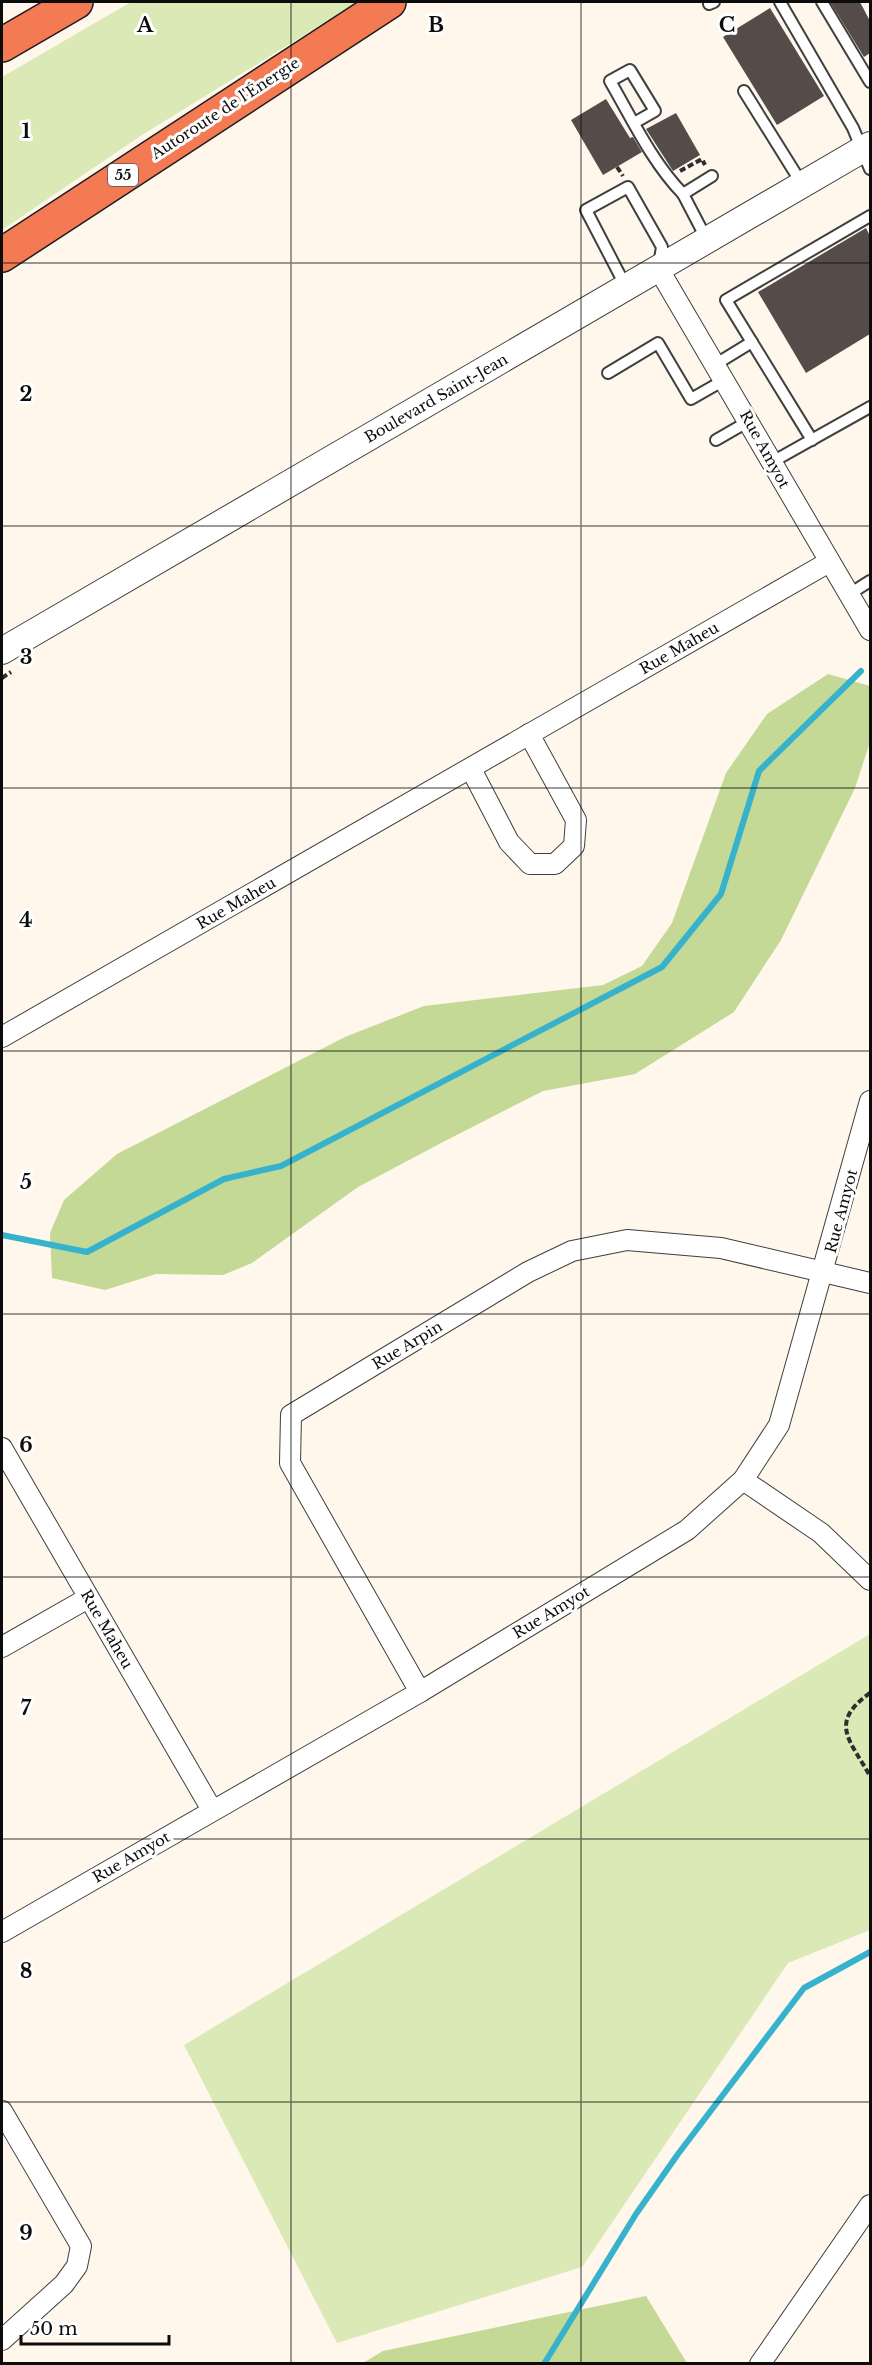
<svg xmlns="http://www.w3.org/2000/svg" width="872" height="2365" font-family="'Libre Baskerville',serif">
	<rect width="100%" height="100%" fill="#fff7eb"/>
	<g fill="#dbe9b6">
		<polygon points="131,2 358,2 142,135 2,230 2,77"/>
		<polygon points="870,1634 870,1930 788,1963 582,2267 337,2343 184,2045"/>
	</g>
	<g fill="#c3d995">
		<polygon points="828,674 870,686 870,742 855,788 781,940 734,1012 635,1074 543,1091 445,1141 358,1187 252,1263 223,1275 156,1274 105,1290 52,1278 50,1233 64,1200 117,1154 345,1037 424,1006 603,985 642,966 672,923 726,773 767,714"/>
		<polygon points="646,2296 687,2363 363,2363 383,2351"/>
	</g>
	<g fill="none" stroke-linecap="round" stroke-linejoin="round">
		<g stroke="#37b2cd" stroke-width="6">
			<polyline points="2,1235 87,1252 224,1179 281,1166 662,967 721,894 759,771 861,671"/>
			<polyline points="544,2364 636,2214 678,2154 804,1988 870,1952"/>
		</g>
	</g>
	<g fill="#554b49">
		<polygon points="830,2 860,2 870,21 870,53 864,57"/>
		<polygon points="770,8 824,96 777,125 723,37"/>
		<polygon points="606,99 630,138 633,137 642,152 603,175 571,120"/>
		<polygon points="676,113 700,155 673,171 646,129"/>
		<polygon points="866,228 870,236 870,334 806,373 758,292"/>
	</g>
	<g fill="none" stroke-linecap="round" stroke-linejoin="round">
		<g stroke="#3f3f3f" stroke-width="14">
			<g id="service">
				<polyline points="780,2 853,128 870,169"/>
				<polyline points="822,2 870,82"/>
				<polyline points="709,4 714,2"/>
				<polyline points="744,91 802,184"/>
				<path d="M634 123 655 111 630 70 610 81C632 119 652 162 683 194"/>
				<polyline points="707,240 683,194 712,176"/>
				<polyline points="626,287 586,210 628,187 662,247 659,265"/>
				<polyline points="716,364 752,342"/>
				<polyline points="608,373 658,343 691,399 726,379"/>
				<polyline points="716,440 749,421"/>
				<polyline points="812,440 726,300 870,216"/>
				<polyline points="772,462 870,407"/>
				<polyline points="848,595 870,581"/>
			</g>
		</g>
		<g stroke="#3f3f3f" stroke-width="22">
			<g id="minor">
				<polyline points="658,268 870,630"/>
				<polyline points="471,769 509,842 530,864 555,864 574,846 576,820 529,734"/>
				<polyline points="2,1037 829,562"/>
				<polyline points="2,1448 212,1810"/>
				<polyline points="743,1480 821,1533 870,1580"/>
				<polyline points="2,1647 88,1598"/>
				<polyline points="420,1692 290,1463 291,1415 528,1272 572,1251 627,1240 721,1248 870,1283"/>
				<polyline points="2,1932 420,1692 687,1530 743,1480 779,1425 870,1101"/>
				<polyline points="2,2111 81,2246 77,2266 64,2284 2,2340"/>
				<polyline points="760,2364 870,2205"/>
			</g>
		</g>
		<g stroke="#3f3f3f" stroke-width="28">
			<polyline id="tertiary" points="2,651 870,145"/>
		</g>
		<g stroke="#1d1d1d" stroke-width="36">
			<g id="motorway">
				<polyline points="2,45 76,2"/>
				<polyline points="2,255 389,2"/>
			</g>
		</g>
		<g stroke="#2e2e2e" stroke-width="4" stroke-dasharray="6 3" stroke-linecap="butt">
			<polyline points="617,167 623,176"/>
			<polyline points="680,171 702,159 705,165"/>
			<polyline points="2,678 11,672"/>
			<path d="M870 1693C828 1723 850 1740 870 1776"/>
		</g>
		<use href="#service" stroke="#fff" stroke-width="10"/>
		<use href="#minor" stroke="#fff" stroke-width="20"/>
		<use href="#tertiary" stroke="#fff" stroke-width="26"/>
		<use href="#motorway" stroke="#f47a54" stroke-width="33"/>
	</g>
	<path fill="none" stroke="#0c0c0c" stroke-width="1.5" stroke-opacity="0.55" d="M291 2V2364M581 2V2364M2 263H870M2 526H870M2 788H870M2 1051H870M2 1314H870M2 1577H870M2 1839H870M2 2102H870"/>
	<g text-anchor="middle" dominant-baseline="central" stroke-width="6" stroke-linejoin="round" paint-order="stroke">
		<rect fill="#fff" stroke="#555" stroke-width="1.5" x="108" y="164" width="30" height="22" rx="4.5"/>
		<g font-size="14" font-weight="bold" fill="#0c0c0c">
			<text x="123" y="175">55</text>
		</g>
		<g font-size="15" fill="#0c0c0c" stroke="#fff">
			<text transform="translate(225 108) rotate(-33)">Autoroute de l'Énergie</text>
			<text transform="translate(436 398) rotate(-30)">Boulevard Saint-Jean</text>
			<text transform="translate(765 449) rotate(61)">Rue Amyot</text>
			<text transform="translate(679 648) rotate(-30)">Rue Maheu</text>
			<text transform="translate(236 903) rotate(-30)">Rue Maheu</text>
			<text transform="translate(841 1211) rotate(-75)">Rue Amyot</text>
			<text transform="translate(407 1345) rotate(-31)">Rue Arpin</text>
			<text transform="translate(551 1612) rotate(-31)">Rue Amyot</text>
			<text transform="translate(107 1629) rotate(60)">Rue Maheu</text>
			<text transform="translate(131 1857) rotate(-30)">Rue Amyot</text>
		</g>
	</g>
	<g font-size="20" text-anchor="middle" font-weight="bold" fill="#0c0c0c" stroke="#fff" stroke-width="6" stroke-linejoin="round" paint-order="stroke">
		<text x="145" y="32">A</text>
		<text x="436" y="32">B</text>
		<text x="727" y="32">C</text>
		<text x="26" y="138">1</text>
		<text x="26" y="401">2</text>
		<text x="26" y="664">3</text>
		<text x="26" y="927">4</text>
		<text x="26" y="1189">5</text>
		<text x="26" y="1452">6</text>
		<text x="26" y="1715">7</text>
		<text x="26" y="1978">8</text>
		<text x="26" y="2240">9</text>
	</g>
	<rect width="872" height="2365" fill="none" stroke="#0c0c0c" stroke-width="6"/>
	<path d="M21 2335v9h148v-9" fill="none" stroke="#0c0c0c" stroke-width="3"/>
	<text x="30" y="2335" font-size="18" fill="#0c0c0c" stroke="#ffffff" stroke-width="4.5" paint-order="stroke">50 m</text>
</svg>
